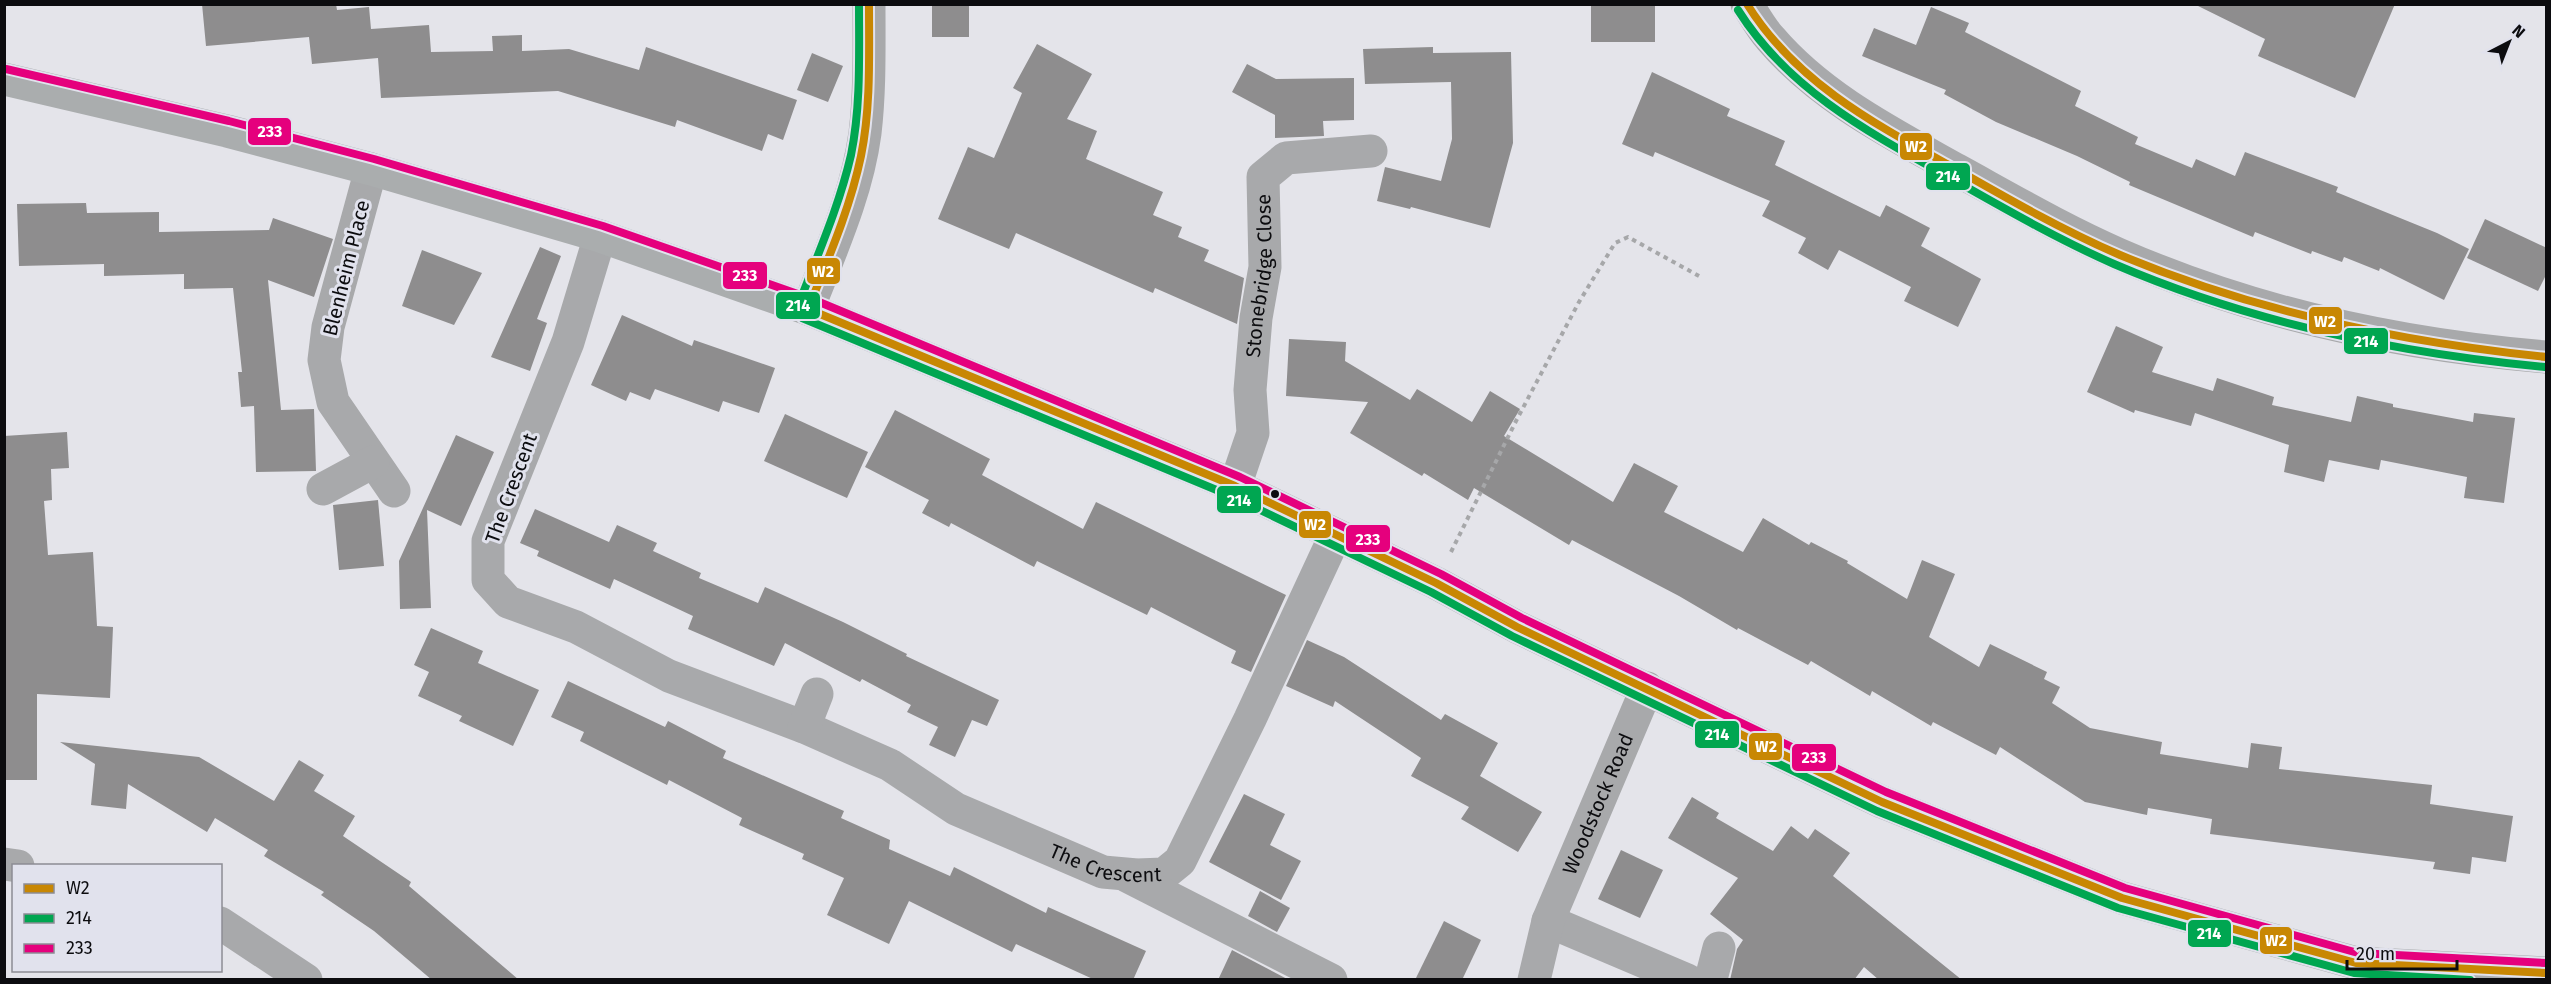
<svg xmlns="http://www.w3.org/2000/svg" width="2551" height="984" font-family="'Fira Sans',sans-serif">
	<rect width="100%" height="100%" fill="#e4e4ea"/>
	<g fill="#8e8d8e">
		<polygon points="202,4 336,4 337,10 369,7 371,29 429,25 431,52 493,51 492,36 522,35 522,51 569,49 639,70 646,47 797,100 783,140 768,134 762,151 677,120 675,127 558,91 381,98 378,58 312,64 309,37 206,46"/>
		<rect x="932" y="4" width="37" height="33"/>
		<rect x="1591" y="4" width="64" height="38"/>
		<polygon points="2194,4 2395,4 2355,98 2258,56 2265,39"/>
		<polygon points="1931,7 1969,23 1965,32 2081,91 2075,106 2138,137 2135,144 2192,168 2196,159 2235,176 2245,152 2338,187 2336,192 2437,233 2469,249 2444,300 2380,268 2379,271 2344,257 2342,262 2312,251 2311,254 2255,232 2253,237 2129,185 2130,182 2077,156 1996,122 1944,94 1946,90 1862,56 1874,28 1916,45"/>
		<polygon points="1037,44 1092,74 1067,119 1097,131 1086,159 1163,192 1153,215 1182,227 1178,237 1209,250 1204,261 1244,278 1237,324 1155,288 1153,293 1016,233 1009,249 938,219 968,147 994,158 1022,93 1013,88"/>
		<polygon points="1433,47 1433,53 1511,52 1513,143 1490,228 1411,207 1410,209 1377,201 1385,167 1441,181 1452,139 1451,82 1365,84 1363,49"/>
		<polygon points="812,53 843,66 828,102 797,90"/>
		<polygon points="1247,64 1276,79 1354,78 1354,120 1323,121 1324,136 1275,138 1275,115 1232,92"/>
		<polygon points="1652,72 1730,109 1727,116 1785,141 1775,165 1880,217 1886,205 1930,228 1921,246 1981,279 1958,327 1904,301 1911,287 1839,250 1828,270 1798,253 1806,238 1762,216 1770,201 1655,152 1653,157 1622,144"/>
		<polygon points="86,203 87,213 159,212 159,232 269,230 273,218 333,239 314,297 268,280 281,410 314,409 316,471 256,472 254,406 241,407 238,372 242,372 233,288 184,289 184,274 104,276 104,264 19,266 17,204"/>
		<polygon points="2485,219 2547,248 2547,273 2538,291 2467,258"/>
		<polygon points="540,247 561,256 537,319 547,323 530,371 491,357"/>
		<polygon points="422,250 482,273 454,325 402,306"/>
		<polygon points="622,315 692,346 694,340 775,368 759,413 723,401 719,412 655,389 650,400 630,392 626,401 591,385"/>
		<polygon points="2116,326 2163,347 2152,372 2213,391 2217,378 2274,397 2272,405 2351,422 2357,396 2393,404 2393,407 2473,422 2474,413 2515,418 2504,503 2464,498 2467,477 2381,460 2379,470 2329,460 2324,482 2284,472 2289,445 2195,413 2191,426 2135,410 2134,413 2087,392"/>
		<polygon points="1289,339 1346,342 1345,361 1410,400 1417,389 1472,422 1490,391 1520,409 1504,436 1613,502 1634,463 1678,486 1664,512 1743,552 1763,518 1809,545 1811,542 1848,561 1847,563 1907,599 1922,560 1955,574 1929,637 1979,667 1990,644 2047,672 2044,679 2060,687 2052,703 2090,728 2162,742 2160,754 2248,768 2251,743 2282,747 2279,769 2432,785 2430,804 2513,816 2506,862 2472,857 2470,874 2433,869 2435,862 2210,834 2212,819 2148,808 2147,815 2085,802 2000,747 1996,755 1933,722 1931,726 1872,691 1870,696 1811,661 1808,665 1738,628 1737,630 1679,596 1572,540 1569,545 1474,488 1468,500 1424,473 1422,476 1350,433 1368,402 1286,396"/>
		<polygon points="895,410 990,459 982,475 1083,529 1096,502 1286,595 1251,672 1231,663 1236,651 1151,607 1147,615 1037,561 1034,567 951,523 949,527 922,513 929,500 865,467"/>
		<polygon points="785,414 868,452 847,498 764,461"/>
		<polygon points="67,432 69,468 51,469 52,500 44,501 48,555 93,552 97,626 113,627 110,698 37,694 37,780 4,780 4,436"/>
		<polygon points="456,435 494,452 461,526 427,510 431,608 400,609 399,561"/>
		<polygon points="378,500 384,566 339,570 333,505"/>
		<polygon points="535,509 609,542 617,525 657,543 653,551 701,573 699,578 758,603 765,587 843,622 907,654 906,656 999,700 987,726 972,720 955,757 929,745 938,727 907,712 911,705 862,679 860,682 785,643 774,666 688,629 693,616 614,579 610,589 537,556 539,551 520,543"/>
		<polygon points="431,628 483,651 478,663 539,690 513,746 459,721 462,716 418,696 429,672 414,665"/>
		<polygon points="1307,640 1344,657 1441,720 1445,714 1498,743 1480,776 1542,812 1518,852 1461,819 1469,807 1411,776 1421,758 1335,701 1333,707 1286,686"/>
		<polygon points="568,681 665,727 668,721 726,751 723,758 844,811 841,818 890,840 889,849 950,876 954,867 1046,913 1048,907 1146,951 1133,980 1095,980 1016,944 1012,952 909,901 889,944 827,915 844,878 802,859 804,854 739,825 742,818 669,780 667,785 580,741 584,732 551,717"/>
		<polygon points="60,742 199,757 274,801 299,760 324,775 314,791 355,816 343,836 411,882 409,886 519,980 432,980 374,931 321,895 324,892 264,856 268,850 215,818 207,832 128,784 126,809 91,805 95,764"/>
		<polygon points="1244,794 1285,814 1270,845 1301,861 1281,900 1209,862"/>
		<polygon points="1692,797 1719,813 1716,818 1773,851 1791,826 1808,839 1815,829 1850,853 1833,876 1962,980 1879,980 1864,967 1854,980 1730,980 1737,949 1743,940 1710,914 1738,878 1668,838"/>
		<polygon points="1621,850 1663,870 1640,918 1598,899"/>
		<polygon points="1260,891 1290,908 1277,932 1248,916"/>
		<polygon points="1444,921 1481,940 1462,980 1415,980"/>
		<polygon points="1232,950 1289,980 1218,980"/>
	</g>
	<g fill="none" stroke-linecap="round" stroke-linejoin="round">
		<polyline stroke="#a6a7a9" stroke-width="4" stroke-dasharray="4.5 4.5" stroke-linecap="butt" points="1451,552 1516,421 1579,302 1615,243 1628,237 1699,276"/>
		<g stroke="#a8a9ab" stroke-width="33">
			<path d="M1747 4C1754 15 1761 28 1770 38 1820 97 1891 133 1957 170 2010 199 2063 230 2118 254 2253 313 2400 345 2546 357"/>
			<polyline points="371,169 328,327 324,360 333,402 394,491"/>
			<path id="s1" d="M600 236 568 342 488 541V580L508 602 576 627 669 676 804 727 890 765 956 809 1103 872 1137 875 1164 874 1180 861 1250 719 1335 536"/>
			<path d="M808 309C830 252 857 194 865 133 870 91 869 48 869 4"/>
			<path id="s2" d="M1235 486 1253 433 1250 390 1256 318 1265 267 1263 177 1286 158 1371 151"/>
			<polyline points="323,489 373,462"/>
			<polyline points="804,727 817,694"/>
			<polyline points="4,864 18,866"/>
			<polyline points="1127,876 1331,980"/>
			<polyline points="1548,921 1687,980"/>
			<polyline points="220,923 306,980"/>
			<path id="s3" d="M1534 980 1548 921 1647 688"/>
			<polyline points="1707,980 1712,975 1719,948"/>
		</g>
		<polyline stroke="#aaadae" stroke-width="33" points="4,79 227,131 371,169 600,236 808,309 1235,486 1436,583 1517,627 1882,802 2122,898 2356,963 2546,973"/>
		<g stroke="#e1e2ed" stroke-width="12">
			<g id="bus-1">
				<path d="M869 4C869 55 871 107 861 156 850 209 828 259 808 309L1235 486 1436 583 1517 627 1882 802 2122 898 2356 963 2546 973"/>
				<path d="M1747 4C1794 80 1871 122 1947 164 2003 196 2060 229 2120 255 2256 312 2399 342 2546 357"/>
			</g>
		</g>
		<g stroke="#e1e2ed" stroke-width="12">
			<g id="bus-2">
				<path d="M859 4C859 54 861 106 851 155 839 207 817 256 798 306V312L802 318 1231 496 1431 592 1512 636 1877 811 2118 908 2354 973 2470 980"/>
				<path d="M1738 10C1787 88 1866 131 1945 175 2000 206 2055 238 2114 264 2251 323 2396 353 2545 367"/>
			</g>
		</g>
		<g stroke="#e1e2ed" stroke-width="12">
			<polyline id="bus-3" points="6,69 229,121 374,159 603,226 812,299 1240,477 1441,574 1522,618 1886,792 2125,888 2358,953 2546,963"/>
		</g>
		<use href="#bus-1" stroke="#c88703" stroke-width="8"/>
		<use href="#bus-2" stroke="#00a651" stroke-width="8"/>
		<use href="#bus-3" stroke="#e5007d" stroke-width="8"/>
	</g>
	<circle fill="#0c0c0f" stroke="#e1e2ed" stroke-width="2" cx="1275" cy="494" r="5"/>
	<g text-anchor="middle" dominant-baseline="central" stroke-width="6" stroke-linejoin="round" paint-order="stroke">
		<g font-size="20" fill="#0c0c0f" stroke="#e1e2ed">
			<text transform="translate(346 268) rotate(-76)">Blenheim Place</text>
			<text stroke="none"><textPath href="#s2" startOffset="214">Stonebridge Close</textPath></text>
			<text transform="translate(511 488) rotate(-70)">The Crescent</text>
			<text stroke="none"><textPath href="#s3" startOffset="188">Woodstock Road</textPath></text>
			<text stroke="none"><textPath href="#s1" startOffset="1050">The Crescent</textPath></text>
		</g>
	</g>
	<g stroke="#e1e2ed" stroke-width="2">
		<rect x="247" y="117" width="45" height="29" rx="6" fill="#e5007d"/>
		<rect x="1899" y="132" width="34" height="29" rx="6" fill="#c88703"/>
		<rect x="1925" y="162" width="46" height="29" rx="6" fill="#00a651"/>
		<rect x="806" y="257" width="35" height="28" rx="6" fill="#c88703"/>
		<rect x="722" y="261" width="46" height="29" rx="6" fill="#e5007d"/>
		<rect x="775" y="291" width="46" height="29" rx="6" fill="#00a651"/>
		<rect x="2308" y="306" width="35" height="29" rx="6" fill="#c88703"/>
		<rect x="2343" y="327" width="46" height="28" rx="6" fill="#00a651"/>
		<rect x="1216" y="485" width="46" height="29" rx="6" fill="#00a651"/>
		<rect x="1298" y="510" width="34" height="29" rx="6" fill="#c88703"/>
		<rect x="1345" y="524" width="46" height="29" rx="6" fill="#e5007d"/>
		<rect x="1694" y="720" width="46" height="29" rx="6" fill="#00a651"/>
		<rect x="1748" y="732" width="35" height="29" rx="6" fill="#c88703"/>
		<rect x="1791" y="743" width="46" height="29" rx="6" fill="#e5007d"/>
		<rect x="2187" y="919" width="45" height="29" rx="6" fill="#00a651"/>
		<rect x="2259" y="926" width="34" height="29" rx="6" fill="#c88703"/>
	</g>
	<g font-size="16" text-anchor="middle" font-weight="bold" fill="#fff">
		<text x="270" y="137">233</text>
		<text x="1916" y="152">W2</text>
		<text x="1948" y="182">214</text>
		<text x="823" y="277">W2</text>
		<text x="745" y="281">233</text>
		<text x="798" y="311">214</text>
		<text x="2325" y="327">W2</text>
		<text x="2366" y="347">214</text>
		<text x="1239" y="506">214</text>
		<text x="1315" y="530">W2</text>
		<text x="1368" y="545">233</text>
		<text x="1717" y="740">214</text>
		<text x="1766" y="752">W2</text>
		<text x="1814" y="763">233</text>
		<text x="2209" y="939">214</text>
		<text x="2276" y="946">W2</text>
	</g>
	<rect width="2551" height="984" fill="none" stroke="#0c0c0f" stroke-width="12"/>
	<rect x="12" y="864" width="210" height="108" fill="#e1e2ed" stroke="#8c8c94" stroke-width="1.5"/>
	<rect x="24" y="884" width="30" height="9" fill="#c88703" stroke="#8c8c94" stroke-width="1.5"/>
	<text x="66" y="894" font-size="18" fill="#0c0c0f">W2</text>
	<rect x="24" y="914" width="30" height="9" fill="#00a651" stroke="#8c8c94" stroke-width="1.5"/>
	<text x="66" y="924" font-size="18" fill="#0c0c0f">214</text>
	<rect x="24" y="944" width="30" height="9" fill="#e5007d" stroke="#8c8c94" stroke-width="1.5"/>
	<text x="66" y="954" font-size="18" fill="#0c0c0f">233</text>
	<g transform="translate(2509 42) rotate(42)" stroke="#e1e2ed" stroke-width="4.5" paint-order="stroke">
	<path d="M0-4.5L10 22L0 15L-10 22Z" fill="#0c0c0f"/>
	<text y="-9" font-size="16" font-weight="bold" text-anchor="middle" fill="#0c0c0f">N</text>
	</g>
	<path d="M2347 960v9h110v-9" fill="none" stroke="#0c0c0f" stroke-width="3"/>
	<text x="2356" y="960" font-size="18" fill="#0c0c0f" stroke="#e1e2ed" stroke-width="4.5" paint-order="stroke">20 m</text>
</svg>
